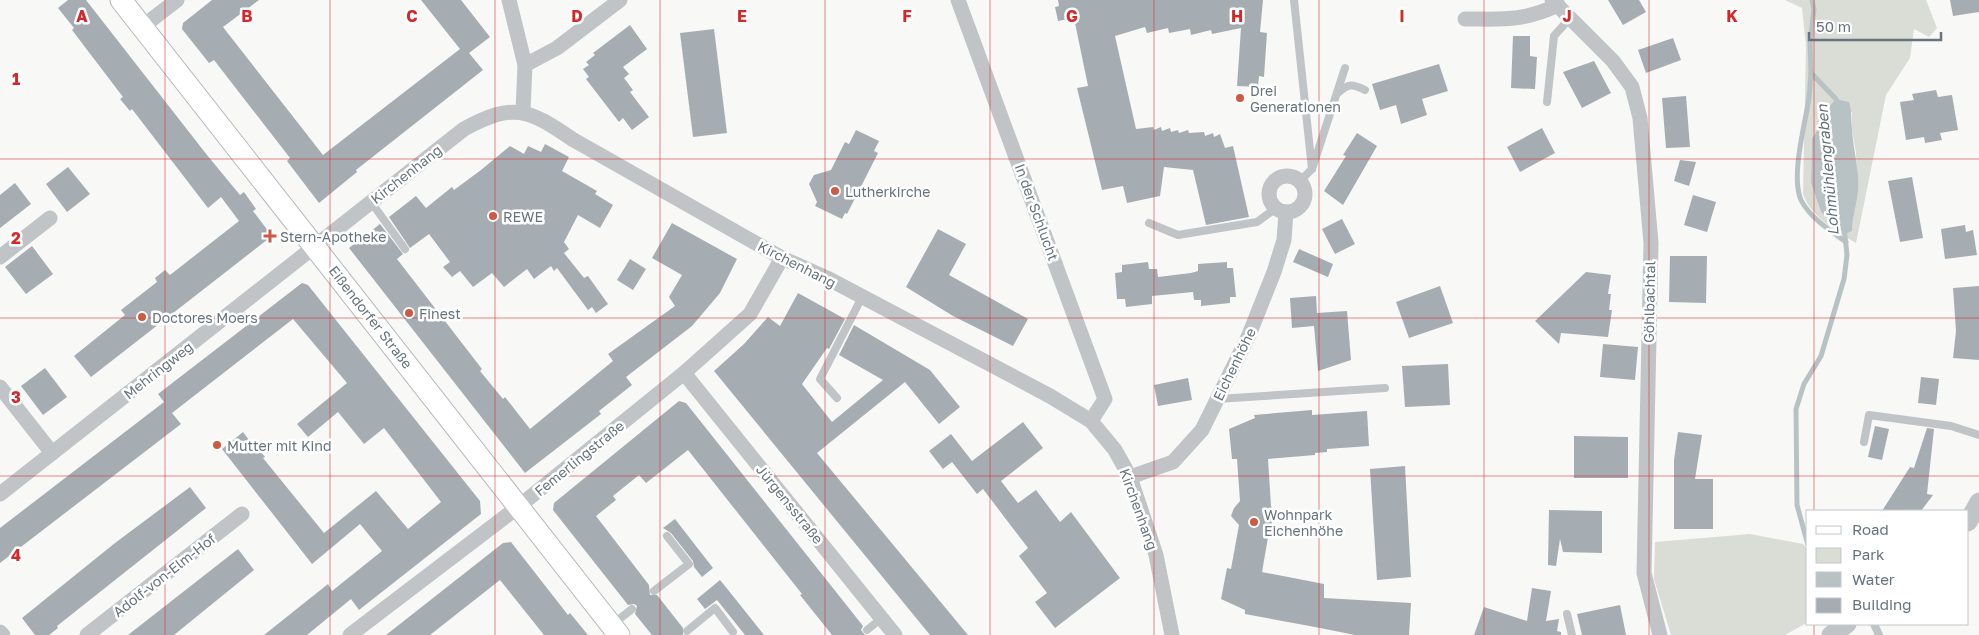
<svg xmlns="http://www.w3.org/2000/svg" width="1979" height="635" font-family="'Golos Text',sans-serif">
	<rect width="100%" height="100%" fill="#f8f8f6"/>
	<g fill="#d9ddd6" fill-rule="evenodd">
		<path d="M1785 0H1926L1937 28 1929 37 1914 29 1910 58 1886 95 1856 243C1836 231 1811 217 1803 194L1806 46 1802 8ZM1852 112V130L1856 153 1858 192 1852 212V231L1821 212 1811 183 1812 138 1820 127Z"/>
		<polygon points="1750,534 1803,544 1808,551 1808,622 1785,635 1671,635 1654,579 1655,542"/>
	</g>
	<path fill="#b8c2c5" d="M1836 99 1849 102C1852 112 1851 119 1852 129 1853 150 1860 171 1858 192 1856 206 1852 218 1852 231L1845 234 1821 212 1811 183 1812 138 1820 127 1823 113Z"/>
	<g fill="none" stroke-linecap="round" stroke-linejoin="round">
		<g stroke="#b8c2c5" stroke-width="5">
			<polyline points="1812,0 1814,9 1810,43 1811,73 1836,99 1837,106"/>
			<path d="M1811 73C1810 83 1810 94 1808 104 1804 128 1791 177 1801 200 1810 218 1831 231 1846 242"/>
			<polyline points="1808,545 1797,505 1796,409 1804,384 1821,356 1844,279 1847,255 1844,227"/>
		</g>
	</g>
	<g fill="#a6adb2">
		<polygon points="68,0 86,0 207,155 240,195 244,192 256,209 253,211 272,236 91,377 74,356 125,315 121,310 157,282 155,278 165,270 170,275 239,221 221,197 208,208 132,109 130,111 120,99 123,97 72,30 74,28 58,8"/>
		<polygon points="212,0 259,0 223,27 323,155 460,49 421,0 461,0 490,37 469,53 483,70 356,170 357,172 319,203 287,161 290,158 214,60 209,63 182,29 183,23"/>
		<polygon points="1058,0 1263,0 1260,32 1267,33 1264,77 1259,76 1258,87 1237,86 1241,28 1212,34 1211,30 1191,35 1190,29 1169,33 1168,28 1147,33 1145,27 1115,36 1136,129 1153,127 1154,130 1161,127 1162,131 1170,128 1171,132 1178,130 1179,133 1188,130 1189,133 1204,132 1205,136 1213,133 1214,137 1220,134 1225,148 1233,146 1249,217 1206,225 1193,170 1164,167 1160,196 1127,203 1123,186 1102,190 1077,88 1088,86 1074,18 1058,21 1055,7 1059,6"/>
		<polygon points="1608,0 1639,0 1646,12 1623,25"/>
		<polygon points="1950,0 1979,0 1979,12 1953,16"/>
		<polygon points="630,25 647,49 623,67 629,74 624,78 633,90 630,92 649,117 632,130 623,118 619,122 586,79 589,77 583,69 589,65 586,62 595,55 593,53"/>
		<polygon points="714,29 727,133 693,137 680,33"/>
		<polygon points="1513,36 1530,36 1530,56 1537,57 1535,89 1511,88"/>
		<polygon points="1673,38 1681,60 1646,73 1638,50"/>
		<polygon points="1594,61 1611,93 1582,108 1563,72"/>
		<polygon points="1439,64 1448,91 1422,99 1427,115 1401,124 1396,105 1380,110 1372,84"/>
		<polygon points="1936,90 1938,97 1952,95 1958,130 1940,133 1942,140 1925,143 1924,137 1906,140 1900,102 1914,100 1912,94"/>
		<polygon points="1686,96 1690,147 1666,148 1662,98"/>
		<polygon points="1542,128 1555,153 1520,172 1507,147"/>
		<polygon points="856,130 879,141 874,151 878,153 847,214 845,213 842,219 815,206 817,202 809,184 814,175 831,170 845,142 849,144"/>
		<polygon points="1357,133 1377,146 1343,205 1324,191 1346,156 1343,155"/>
		<polygon points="545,144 569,157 562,171 597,191 595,194 613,205 600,228 578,215 564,242 569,249 564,253 584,278 588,276 608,304 596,313 592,307 588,310 557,268 554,271 551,266 534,279 527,269 504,287 492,273 473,287 460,271 452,277 443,267 450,262 429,234 410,248 389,217 416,196 426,208 452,187 454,190 481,170 510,146 524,154 528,146 541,152"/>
		<polygon points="1680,160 1696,162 1689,186 1674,181"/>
		<polygon points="68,167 90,194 67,212 46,184"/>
		<polygon points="1912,177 1923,238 1900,242 1888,181"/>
		<polygon points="15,183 31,204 0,228 0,195"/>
		<polygon points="1693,195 1716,202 1707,232 1684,225"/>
		<polygon points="1342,219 1355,244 1335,254 1322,229"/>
		<polygon points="672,223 737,259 720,293 692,326 626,377 632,385 599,411 601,414 525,473 349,248 380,224 403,254 397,259 482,369 480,371 503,399 505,397 530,429 613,361 608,354 675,306 669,297 682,275 652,258"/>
		<polygon points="1965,225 1966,232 1973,230 1977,255 1945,259 1941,229"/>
		<polygon points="938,229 966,244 949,275 1028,319 1013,346 953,316 906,287"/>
		<polygon points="32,246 53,274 26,294 5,267"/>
		<polygon points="1299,249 1333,264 1328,277 1293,262"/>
		<polygon points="1670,256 1707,256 1706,303 1669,302"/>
		<polygon points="630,259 646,269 633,290 617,280"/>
		<polygon points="1148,262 1149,269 1157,269 1158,277 1191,273 1198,271 1198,264 1227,262 1227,268 1233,268 1236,297 1230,297 1230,303 1201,306 1201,300 1194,300 1193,292 1152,296 1152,304 1126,307 1125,299 1117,299 1115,273 1122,272 1122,265"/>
		<polygon points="1586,272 1611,275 1608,294 1611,294 1609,310 1612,310 1608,337 1561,333 1559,344 1535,321"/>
		<polygon points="302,283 308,285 480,501 481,514 359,610 351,599 307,635 264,635 328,584 332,591 382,551 360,524 312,564 222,449 243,432 249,440 251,439 265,457 263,458 324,533 376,491 408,529 441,502 384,428 364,444 338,412 308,437 297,424 347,383 293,319 172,413 181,424 0,563 0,528 164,402 158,394"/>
		<polygon points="1440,286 1453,323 1409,338 1396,302"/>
		<polygon points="1979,286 1979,360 1953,358 1956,331 1953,288"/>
		<polygon points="798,293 845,319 829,349 827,348 802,384 832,422 883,380 839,355 854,325 930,370 960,407 939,424 905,382 817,453 968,635 930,635 714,371 744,344 768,317 780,326"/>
		<polygon points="1316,296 1317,313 1347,311 1351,360 1318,371 1314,326 1292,328 1290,298"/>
		<polygon points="1603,344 1638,347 1635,380 1600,377"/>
		<polygon points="1448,364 1450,405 1405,407 1402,366"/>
		<polygon points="45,368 67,397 43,415 21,386"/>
		<polygon points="1921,377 1939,379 1936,405 1918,403"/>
		<polygon points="1188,378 1192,400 1158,406 1154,385"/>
		<polygon points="679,401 686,403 848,607 863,626 861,630 865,635 832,635 800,595 802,594 688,450 646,483 639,475 613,496 616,500 596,516 649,585 650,595 657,595 683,628 683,635 652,635 635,614 637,606 634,604 628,605 553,510 554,503"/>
		<polygon points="1312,410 1312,415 1367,411 1369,446 1327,449 1327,452 1315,453 1315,455 1268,459 1271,506 1276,516 1270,526 1262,572 1324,584 1324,598 1411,603 1409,635 1355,635 1315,627 1245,614 1245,610 1221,599 1227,568 1231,569 1239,525 1231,516 1234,508 1240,501 1237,459 1232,459 1229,429 1255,418 1254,415"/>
		<polygon points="1023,422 1043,448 1001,481 1018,503 1036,490 1060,522 1071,512 1120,578 1055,628 1035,602 1047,593 1019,556 1028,548 983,489 977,494 952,462 943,469 929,451 951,434 972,461"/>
		<polygon points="1875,426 1889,429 1882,460 1868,457"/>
		<polygon points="1927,428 1934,429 1927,494 1933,495 1921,511 1882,511 1910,467 1914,468"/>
		<polygon points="1678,432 1702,435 1695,479 1713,479 1713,529 1674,529 1674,460"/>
		<polygon points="1574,436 1628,437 1628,478 1574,478"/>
		<polygon points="1405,466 1411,577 1377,580 1370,469"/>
		<polygon points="190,487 206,508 57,626 58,628 49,635 35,635 22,618 115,543"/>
		<polygon points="1549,510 1602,511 1602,553 1563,552 1560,539 1556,566 1548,565"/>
		<polygon points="675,519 713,568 702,577 694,567 693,561 671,533 663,528"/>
		<polygon points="511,542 568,615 570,613 588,635 544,635 500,580 430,635 386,635 503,543"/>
		<polygon points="238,549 254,570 174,635 128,635"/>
		<polygon points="720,580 729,591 764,635 745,635 717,600 705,609 697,599"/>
		<polygon points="1532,588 1551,591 1546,621 1559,619 1557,631 1561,632 1561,635 1474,635 1484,607 1527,621"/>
		<polygon points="1620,605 1626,635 1582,635 1577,614"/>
	</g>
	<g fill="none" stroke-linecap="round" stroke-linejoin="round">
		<g stroke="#b3b8bb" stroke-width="23">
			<polyline id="secondary" points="121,0 619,635"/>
		</g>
		<g stroke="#c0c4c7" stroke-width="8">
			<polyline points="1294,0 1312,169"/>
			<path d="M1338 93C1348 83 1353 84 1365 90"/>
			<polyline points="1547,102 1554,36 1570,18"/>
			<polyline points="1300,181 1312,169 1345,68"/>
			<polyline points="371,202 405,249"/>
			<polyline points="1149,223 1178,235 1257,222 1276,208"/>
			<polyline points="837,398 820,379 862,297"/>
			<polyline points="1217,399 1385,388"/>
			<polyline points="1864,442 1869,415 1951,426 1979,435"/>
			<polyline points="654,591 689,564 667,536"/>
			<polyline points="1567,614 1572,635"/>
			<polyline points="613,624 632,609"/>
			<polyline points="1874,624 1879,635"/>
			<polyline points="867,630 882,618"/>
			<polyline points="687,631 715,608 733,632"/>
		</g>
		<g stroke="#c0c4c7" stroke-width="15">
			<polyline points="509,0 525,65 523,111"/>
			<polyline points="958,0 1105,399 1091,421"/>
			<polyline points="1552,0 1613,61 1632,87 1640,118 1651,243 1644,573 1660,635"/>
			<path d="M1465 19C1502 19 1522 22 1558 5"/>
			<polyline points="142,27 177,0"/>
			<polyline points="525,65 557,48 620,0"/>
			<circle cx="1287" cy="194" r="18"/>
			<polyline points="0,257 50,218"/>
			<polyline points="684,373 895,635"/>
			<polyline points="0,387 52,453"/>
			<polyline points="1130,477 1173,462 1202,430 1249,335 1274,272 1284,240 1286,212"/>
			<path d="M0 494 464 129C513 102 528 109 572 139L782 258 827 278 1050 396 1091 421 1115 450 1130 477 1156 555 1172 635"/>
			<polyline points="0,632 3,635"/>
			<polyline points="87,635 242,514"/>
			<polyline points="350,635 518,507 684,373 750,314 782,258"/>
		</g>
		<g stroke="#c0c4c7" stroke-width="19">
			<polyline points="1968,522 1979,502"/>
			<polyline points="1831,635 1847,624"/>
		</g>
		<use href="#secondary" stroke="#fff" stroke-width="21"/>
	</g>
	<path fill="none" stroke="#d62828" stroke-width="1" stroke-opacity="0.55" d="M165 0V635M330 0V635M495 0V635M660 0V635M825 0V635M990 0V635M1154 0V635M1319 0V635M1484 0V635M1649 0V635M1814 0V511M0 159H1979M0 318H1979M0 476H1979M1814 624V635"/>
	<g fill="#cd5a42" stroke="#fff" stroke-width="2">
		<circle cx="1240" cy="98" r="5"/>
		<circle cx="835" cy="191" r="5"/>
		<circle cx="493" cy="216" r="5"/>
		<path d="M267.5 228.5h5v5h5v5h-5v5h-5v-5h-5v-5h5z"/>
		<circle cx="409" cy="313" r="5"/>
		<circle cx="142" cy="317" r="5"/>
		<circle cx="217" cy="445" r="5"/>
		<circle cx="1254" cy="522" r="5"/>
	</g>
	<g text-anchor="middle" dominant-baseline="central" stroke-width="5" stroke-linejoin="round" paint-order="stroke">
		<g font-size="14" fill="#66757d" stroke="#fff" text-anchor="start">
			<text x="1250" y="90">Drei<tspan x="1250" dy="16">Generationen</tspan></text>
			<text x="845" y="191">Lutherkirche</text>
			<text x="503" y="216">REWE</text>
			<text x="280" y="236">Stern-Apotheke</text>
			<text x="419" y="313">Finest</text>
			<text x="152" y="317">Doctores Moers</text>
			<text x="227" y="445">Mutter mit Kind</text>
			<text x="1264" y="514">Wohnpark<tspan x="1264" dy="16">Eichenhöhe</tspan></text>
		</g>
		<g font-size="14" fill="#66757d" stroke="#fff">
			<text transform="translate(406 174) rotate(-38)">Kirchenhang</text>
			<text transform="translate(1037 212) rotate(70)">In der Schlucht</text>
			<text transform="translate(797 264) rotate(27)">Kirchenhang</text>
			<text transform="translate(1649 302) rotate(-89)">Göhlbachtal</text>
			<text transform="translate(371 317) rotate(52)">Eißendorfer Straße</text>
			<text transform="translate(1234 364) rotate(-64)">Eichenhöhe</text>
			<text transform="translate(158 370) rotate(-38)">Mehringweg</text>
			<text transform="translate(579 458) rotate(-39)">Femerlingstraße</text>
			<text transform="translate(790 504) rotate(51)">Jürgensstraße</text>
			<text transform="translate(1139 509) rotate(70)">Kirchenhang</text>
			<text transform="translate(164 575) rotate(-38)">Adolf-von-Elm-Hof</text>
		</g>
		<g font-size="15" font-style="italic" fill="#627378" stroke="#fff">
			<text transform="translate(1827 170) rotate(-95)">Lohmühlengraben</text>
		</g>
	</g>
	<g font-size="16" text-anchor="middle" font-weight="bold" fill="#d62828" stroke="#fff" stroke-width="5" stroke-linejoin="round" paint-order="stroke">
		<text x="82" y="22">A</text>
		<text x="247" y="22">B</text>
		<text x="412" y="22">C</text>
		<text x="577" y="22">D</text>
		<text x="742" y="22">E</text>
		<text x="907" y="22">F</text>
		<text x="1072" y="22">G</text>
		<text x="1237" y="22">H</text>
		<text x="1402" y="22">I</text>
		<text x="1567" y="22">J</text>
		<text x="1732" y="22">K</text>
		<text x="16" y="85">1</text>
		<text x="16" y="244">2</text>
		<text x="16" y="403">3</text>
		<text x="16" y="561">4</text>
	</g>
	<rect x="1806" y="510" width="162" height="115" fill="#ffffff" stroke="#c2c8cb"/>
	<rect x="1816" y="526" width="25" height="8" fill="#ffffff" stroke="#c2c8cb"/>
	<text x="1852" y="535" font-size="15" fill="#66757d">Road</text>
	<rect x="1816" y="548" width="25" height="15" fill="#d9ddd6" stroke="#c2c8cb"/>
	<text x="1852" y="560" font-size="15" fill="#66757d">Park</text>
	<rect x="1816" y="572" width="25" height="15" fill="#b8c2c5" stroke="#c2c8cb"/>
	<text x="1852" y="585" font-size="15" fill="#66757d">Water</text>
	<rect x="1816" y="598" width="25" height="15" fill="#a6adb2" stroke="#c2c8cb"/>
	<text x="1852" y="610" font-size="15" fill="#66757d">Building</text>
	<path d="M1809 32v8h132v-8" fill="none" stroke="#66757d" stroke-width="2.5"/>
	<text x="1816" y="32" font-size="15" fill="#66757d" stroke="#ffffff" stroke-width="4" paint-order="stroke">50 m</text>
</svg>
